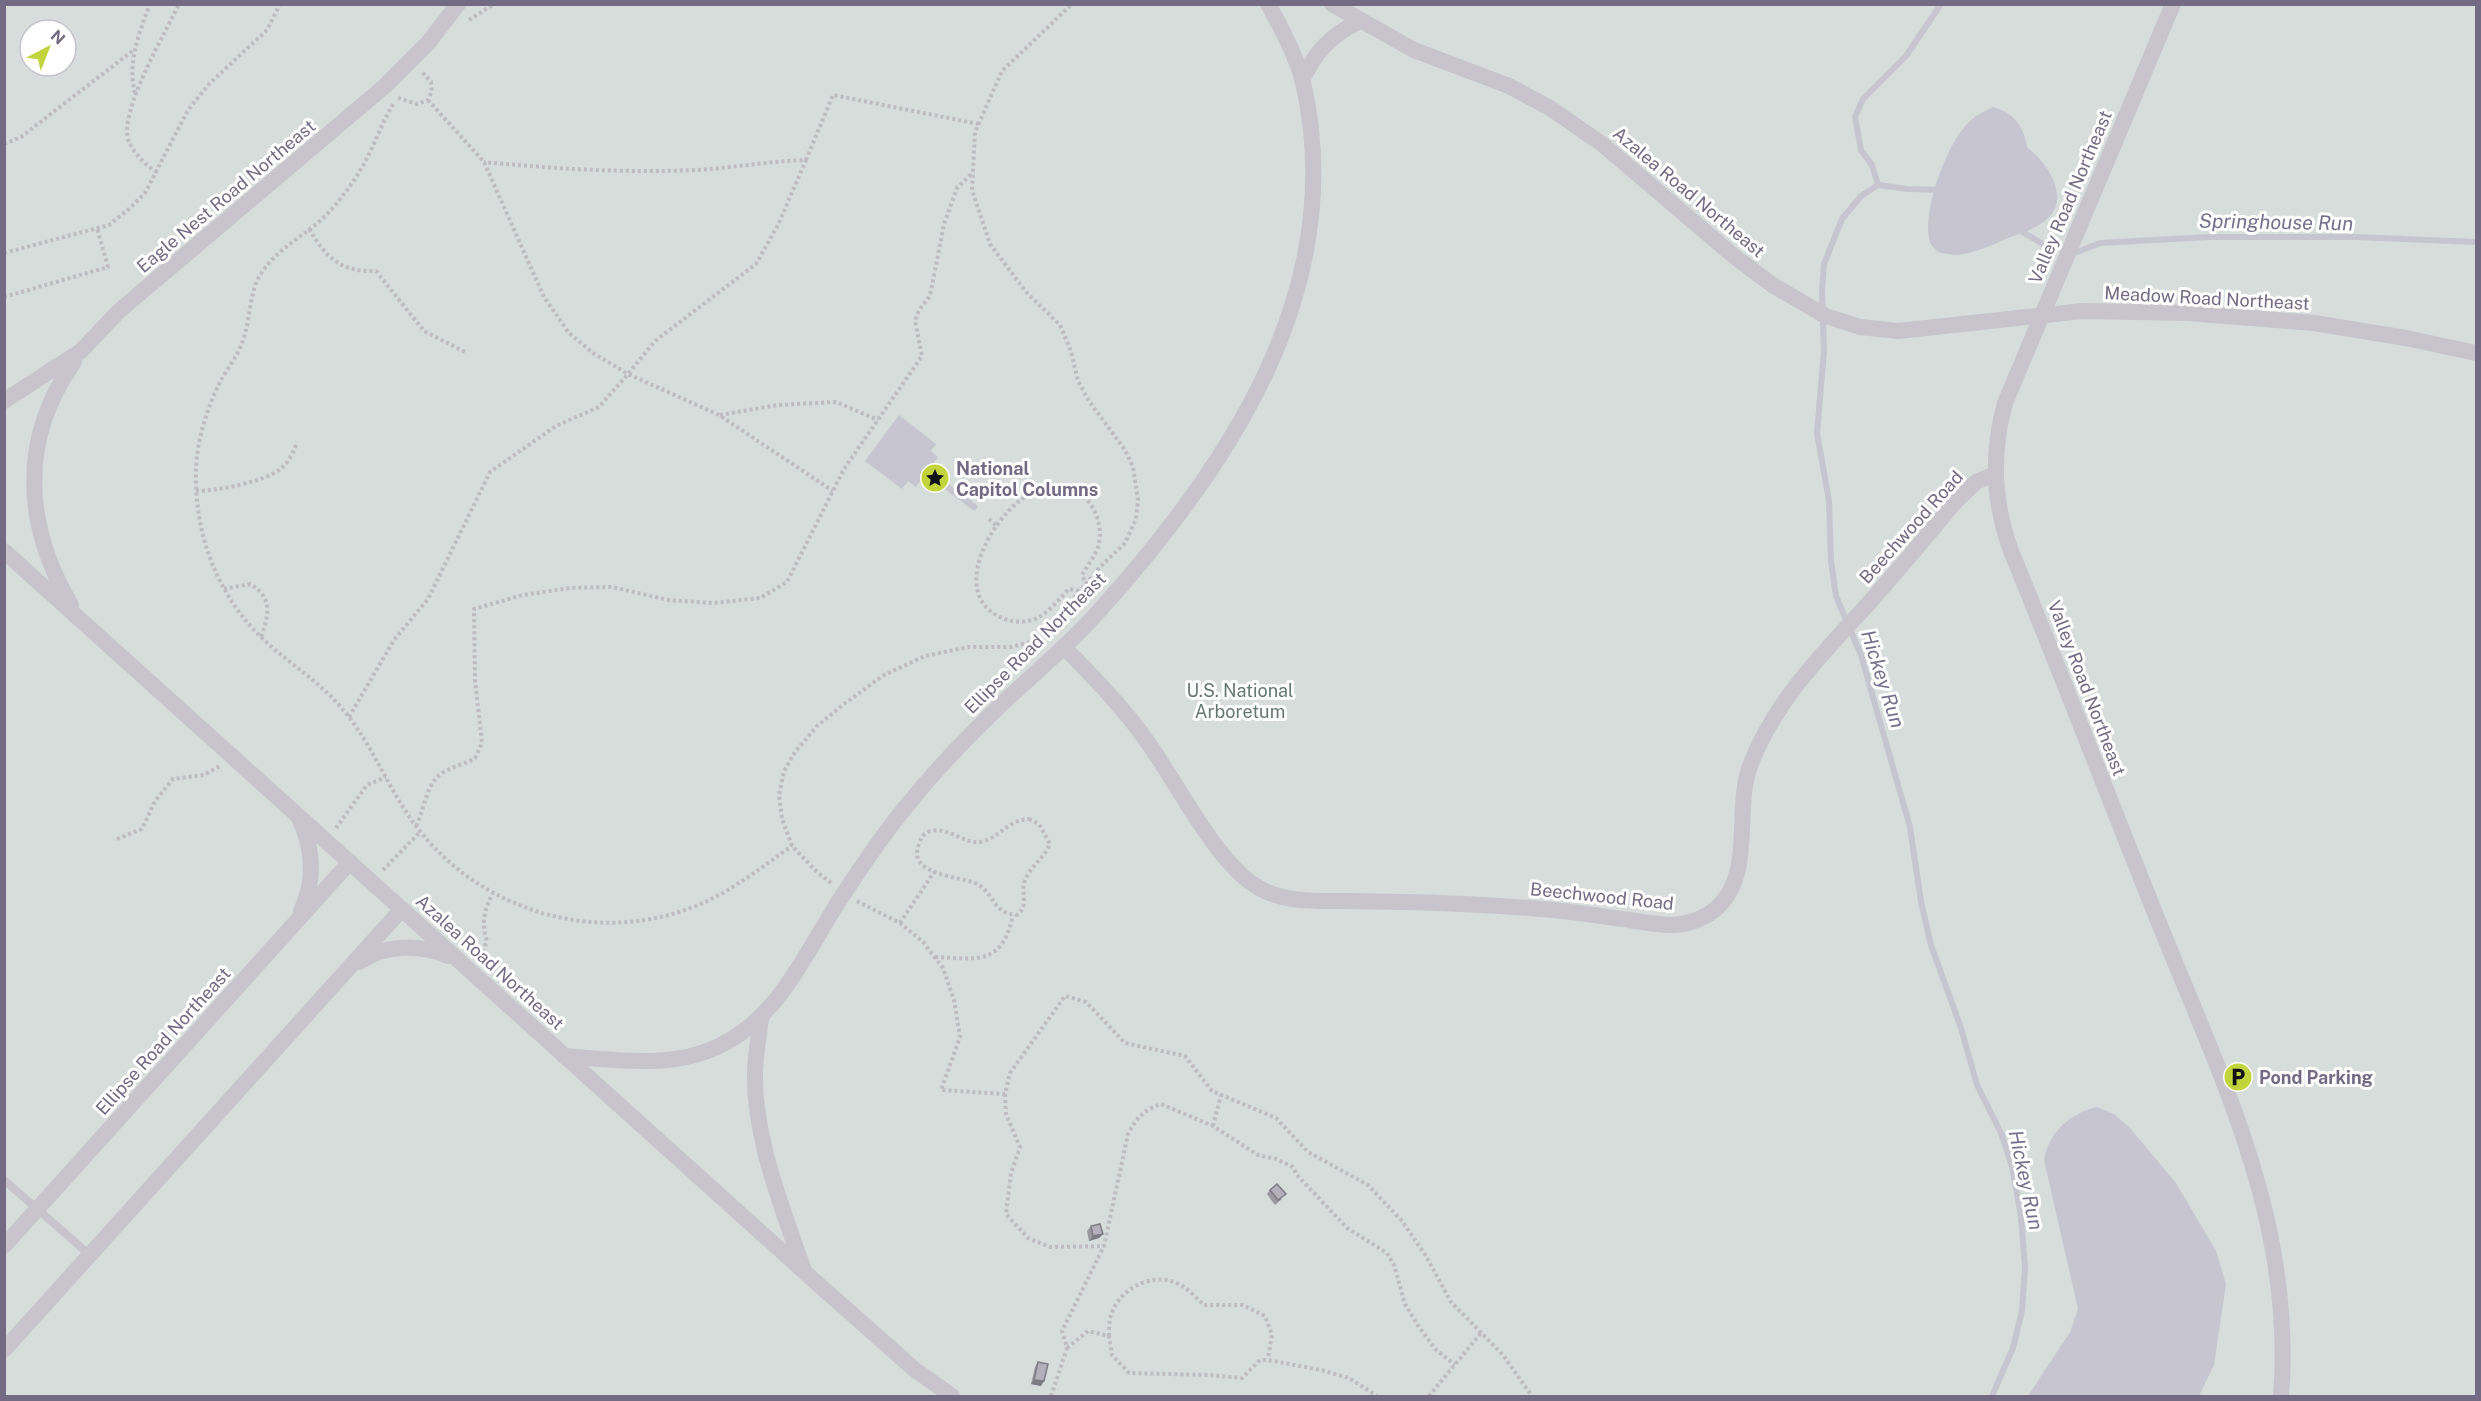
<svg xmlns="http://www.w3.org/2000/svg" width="2481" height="1401" font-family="'Public Sans',sans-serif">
	<rect width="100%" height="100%" fill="#f7f8f6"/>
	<path fill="#d6ddda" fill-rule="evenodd" d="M5 5H2476V1396H5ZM30 30H66V66H30Z"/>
	<g fill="#c7c5d0">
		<path d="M1993 107C2014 113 2024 126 2027 147 2046 162 2071 196 2048 218 2037 229 2020 233 2006 239 1992 245 1972 254 1957 255 1951 255 1944 253 1938 252 1936 249 1931 246 1930 242 1921 213 1946 147 1966 125 1973 117 1983 112 1993 107Z"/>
		<polygon points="899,415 936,444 931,451 938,457 916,487 908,481 902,489 865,461"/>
		<path d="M2097 1107 2114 1114 2130 1128 2176 1183 2216 1251 2226 1284 2214 1365 2199 1396H2028L2070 1332 2078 1309 2044 1160C2049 1132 2070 1113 2097 1107Z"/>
	</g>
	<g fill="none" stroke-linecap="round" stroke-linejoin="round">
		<g stroke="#c7c5d0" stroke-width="6">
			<polyline points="1941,4 1906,56 1863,99 1855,117 1861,150 1872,165 1878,185 1861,196 1842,219 1824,264 1822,291 1824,351 1817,433 1829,501 1831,561 1836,596 1861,655 1910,827 1921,902 1931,945 1961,1028 1977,1085 2001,1133 2012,1166 2021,1216 2025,1267 2022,1311 2013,1348 1992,1396"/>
			<polyline points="1878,185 1907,189 1941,190"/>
			<polyline points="2016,228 2051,249"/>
			<polyline points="2077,252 2100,243 2209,237 2355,237 2476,242"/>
			<polyline points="927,472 974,507"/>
		</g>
		<g stroke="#bebcc1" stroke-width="4" stroke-dasharray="3 3" stroke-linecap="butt">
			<polyline points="469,20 494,4"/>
			<path d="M135 93C127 63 139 33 150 4"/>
			<polyline points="398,98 417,104 428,100 432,91 431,82 422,72"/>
			<path d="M428 100 484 162 544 297 569 333 593 353 628 374 655 341 756 264 778 225 806 160C769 161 733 168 696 170 625 173 555 169 484 162"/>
			<path d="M393 104C382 123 375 143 365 162 356 179 344 195 331 210 310 234 278 246 260 275 248 296 251 321 242 343 237 357 227 369 220 382 207 408 197 440 196 469 194 532 216 594 262 638 287 662 317 680 340 706 372 742 387 788 416 826 479 910 594 946 693 907 730 893 760 868 792 846"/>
			<polyline points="4,144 21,137 135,49"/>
			<polyline points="806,160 833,95 979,124"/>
			<path d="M157 172C146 166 134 153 129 142 117 114 166 32 179 4"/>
			<path d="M309 229C327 259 341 272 376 271L424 331 465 352"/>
			<polyline points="4,253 109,225 129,209 145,193 188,110 209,84 267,30 280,4"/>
			<polyline points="4,297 108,267 97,228"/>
			<polyline points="720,415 778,405 836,402 878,420"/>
			<path d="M196 491C216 491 263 482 279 470 288 464 294 452 297 442"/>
			<polyline points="989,519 997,526"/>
			<path d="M224 589 250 584C273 597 269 615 261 637"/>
			<path d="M1079 591 1069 589C1060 598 1050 611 1039 617 1031 622 1016 623 1008 620 945 601 989 518 1028 495 1037 490 1049 489 1059 488 1088 486 1106 521 1098 547 1095 556 1087 566 1082 575L1086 583"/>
			<polyline points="349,717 394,640 428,599 490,472 556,426 599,407 628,374 719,415 833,491"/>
			<path d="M1029 819 1039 824 1050 844C1044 858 1031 866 1025 880 1020 893 1030 905 1017 915 992 914 994 891 975 883 958 876 906 875 919 844 921 837 924 833 931 831 950 827 963 844 980 842 999 839 1007 820 1029 819Z"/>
			<path d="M416 826C425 809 426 781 444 772 454 766 465 764 475 758L482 743 475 680 474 609 523 595 570 588 612 587 668 600 714 603 760 598 787 582 844 469 922 356 915 321 919 310 930 296 944 224 957 188 973 172"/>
			<polyline points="336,828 367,785 386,777"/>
			<polyline points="117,839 142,829 155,801 173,779 204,775 220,766"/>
			<polyline points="383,870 420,832"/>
			<polyline points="831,883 817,872 792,846 782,819 779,795 784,771 795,752 817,726 844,704 884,675 925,656 969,647 1011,647 1031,642 1063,611 1100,567 1125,543 1136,519 1138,500 1133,467 1125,450 1089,401 1078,381 1071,351 1060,325 1026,292 990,244 972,190 975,132 1002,71 1072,4"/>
			<polyline points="857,901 900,923 923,942 943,968 954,1000 960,1037 941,1090 1005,1094 1010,1073 1065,996 1086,1002 1125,1043 1185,1056 1212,1091 1276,1118 1308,1152 1368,1185 1402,1221 1426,1256 1451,1302 1503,1355 1532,1396"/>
			<polyline points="900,923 934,872"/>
			<path d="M480 957 487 941C481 922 484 910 493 893"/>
			<path d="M935 957C978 959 1002 966 1013 915"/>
			<polyline points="1005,1094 1006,1114 1020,1147 1011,1173 1006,1214 1028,1238 1050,1247 1104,1246"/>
			<polyline points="1213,1126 1221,1095"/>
			<path d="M1109 1336C1109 1326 1109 1317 1114 1308 1124 1287 1152 1274 1174 1282 1186 1286 1195 1297 1204 1305H1243L1265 1316 1272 1335 1268 1359"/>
			<polyline points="1067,1348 1088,1331 1109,1336 1112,1355 1129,1373 1208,1375 1242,1378 1260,1360 1268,1360 1321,1370 1349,1378 1377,1396"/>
			<path d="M1051 1396 1067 1348 1062 1331 1104 1246 1128 1134C1137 1117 1143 1111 1161 1104L1213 1126 1258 1155 1276 1159 1293 1167 1297 1175 1347 1228 1387 1253 1394 1265 1405 1304 1419 1327 1435 1349 1455 1365"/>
			<polyline points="1429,1396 1481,1333"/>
		</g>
		<polyline stroke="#c7c4cb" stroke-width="8" points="4,1180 90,1255"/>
		<g stroke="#c7c4cb" stroke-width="16">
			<polyline points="1332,4 1414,50 1509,86 1550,108 1602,144 1735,257 1774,286 1826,316 1860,327 1898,331 2083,311 2188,313 2314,323 2406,338 2476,353"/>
			<path d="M2173 4 2005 403C1991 453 1993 502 2011 551 2061 673 2108 796 2157 918 2220 1076 2295 1221 2281 1396"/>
			<path d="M1302 80C1316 51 1331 35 1360 21"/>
			<polyline points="4,401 81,351 119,311 385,86 428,43 458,4"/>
			<polyline points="4,551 818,1284 914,1369 952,1396"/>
			<path d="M71 605C24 525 19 439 74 362"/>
			<path d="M1064 647C1095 679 1126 710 1151 747 1178 786 1215 858 1253 884 1279 903 1314 901 1345 901 1410 902 1476 903 1541 909 1570 911 1600 916 1629 920 1644 922 1658 925 1673 925 1690 924 1706 918 1719 906 1754 871 1734 809 1750 766 1773 703 1824 652 1869 603 1898 570 1927 536 1955 502L1976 482 1995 474"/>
			<path d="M299 818C313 847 316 881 301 911"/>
			<path d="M359 962C386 944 420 944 449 956"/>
			<path d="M761 1018C759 1035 756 1052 755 1069 753 1138 782 1206 804 1271"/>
			<path d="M564 1056C617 1060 676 1070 725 1043 781 1013 806 952 839 901 861 867 883 834 909 803 939 766 972 732 1007 699 1038 670 1071 643 1099 611 1230 466 1350 286 1303 82 1297 58 1281 27 1268 4"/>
			<polyline points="4,1246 350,862"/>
			<polyline points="4,1350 402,909"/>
		</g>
	</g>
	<g fill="#9a97a1">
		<polygon points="1270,1190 1282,1199 1275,1205 1267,1194"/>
		<polygon points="1091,1226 1103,1234 1099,1238 1089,1241 1087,1231"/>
		<polygon points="1038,1362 1041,1386 1031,1384 1035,1367"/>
	</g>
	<g fill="#7d7b83">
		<polygon points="1103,1234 1099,1238 1089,1241 1093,1236"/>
		<polygon points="1034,1380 1044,1381 1041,1386 1031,1384"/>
	</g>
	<g fill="#b3b0bb" stroke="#7d7b83" stroke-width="1.5">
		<polygon points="1277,1184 1286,1194 1278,1200 1270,1190"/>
		<polygon points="1100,1224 1103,1234 1093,1236 1091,1226"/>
		<polygon points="1038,1362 1048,1364 1044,1381 1034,1380"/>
	</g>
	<defs>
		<g id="sight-disc" transform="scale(1.5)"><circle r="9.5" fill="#c1d43b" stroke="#fff"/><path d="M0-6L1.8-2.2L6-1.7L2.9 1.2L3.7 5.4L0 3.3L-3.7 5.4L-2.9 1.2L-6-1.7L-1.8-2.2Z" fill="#111"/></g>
		<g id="parking-disc" transform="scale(1.5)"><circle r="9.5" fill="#c1d43b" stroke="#fff"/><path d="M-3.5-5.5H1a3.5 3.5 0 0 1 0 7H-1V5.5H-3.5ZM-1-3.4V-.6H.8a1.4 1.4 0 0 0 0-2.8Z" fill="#111"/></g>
	</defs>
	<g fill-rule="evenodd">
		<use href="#sight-disc" x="935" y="478"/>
		<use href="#parking-disc" x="2238" y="1077"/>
	</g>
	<g text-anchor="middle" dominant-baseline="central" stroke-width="6" stroke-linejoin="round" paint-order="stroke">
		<g font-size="18" fill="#736a84" stroke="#fff">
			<text transform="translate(1689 192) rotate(40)">Azalea Road Northeast</text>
			<text transform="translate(226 196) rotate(-40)">Eagle Nest Road Northeast</text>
			<text transform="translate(2070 197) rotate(-67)">Valley Road Northeast</text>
			<text transform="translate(2207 298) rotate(3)">Meadow Road Northeast</text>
			<text transform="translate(1911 527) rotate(-48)">Beechwood Road</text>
			<text transform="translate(1035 643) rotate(-45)">Ellipse Road Northeast</text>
			<text transform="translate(2087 688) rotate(69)">Valley Road Northeast</text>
			<text transform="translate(1602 896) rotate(6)">Beechwood Road</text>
			<text transform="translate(490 962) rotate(42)">Azalea Road Northeast</text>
			<text transform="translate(163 1041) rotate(-48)">Ellipse Road Northeast</text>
		</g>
		<g font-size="18" font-weight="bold" fill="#736a84" stroke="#fff" text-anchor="start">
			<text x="956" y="468">National<tspan x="956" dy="21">Capitol Columns</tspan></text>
			<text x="2259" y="1077">Pond Parking</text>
		</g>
		<g font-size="18" fill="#657771" stroke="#fff">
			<text x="1240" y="690">U.S. National<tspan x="1240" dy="21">Arboretum</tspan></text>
		</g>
		<g font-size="20" font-style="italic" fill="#75708d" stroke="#fff">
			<text transform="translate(2276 222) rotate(1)">Springhouse Run</text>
			<text transform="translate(1883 679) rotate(72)">Hickey Run</text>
			<text transform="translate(2026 1180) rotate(78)">Hickey Run</text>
		</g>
	</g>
	<rect width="2481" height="1401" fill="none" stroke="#736a84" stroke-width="12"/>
	<g transform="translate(48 48) rotate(42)"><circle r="28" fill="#ffffff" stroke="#c7c3ce" stroke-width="1.5"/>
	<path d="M0-4.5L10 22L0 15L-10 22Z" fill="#c1d43b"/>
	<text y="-9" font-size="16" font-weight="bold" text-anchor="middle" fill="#736a84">N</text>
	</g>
</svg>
